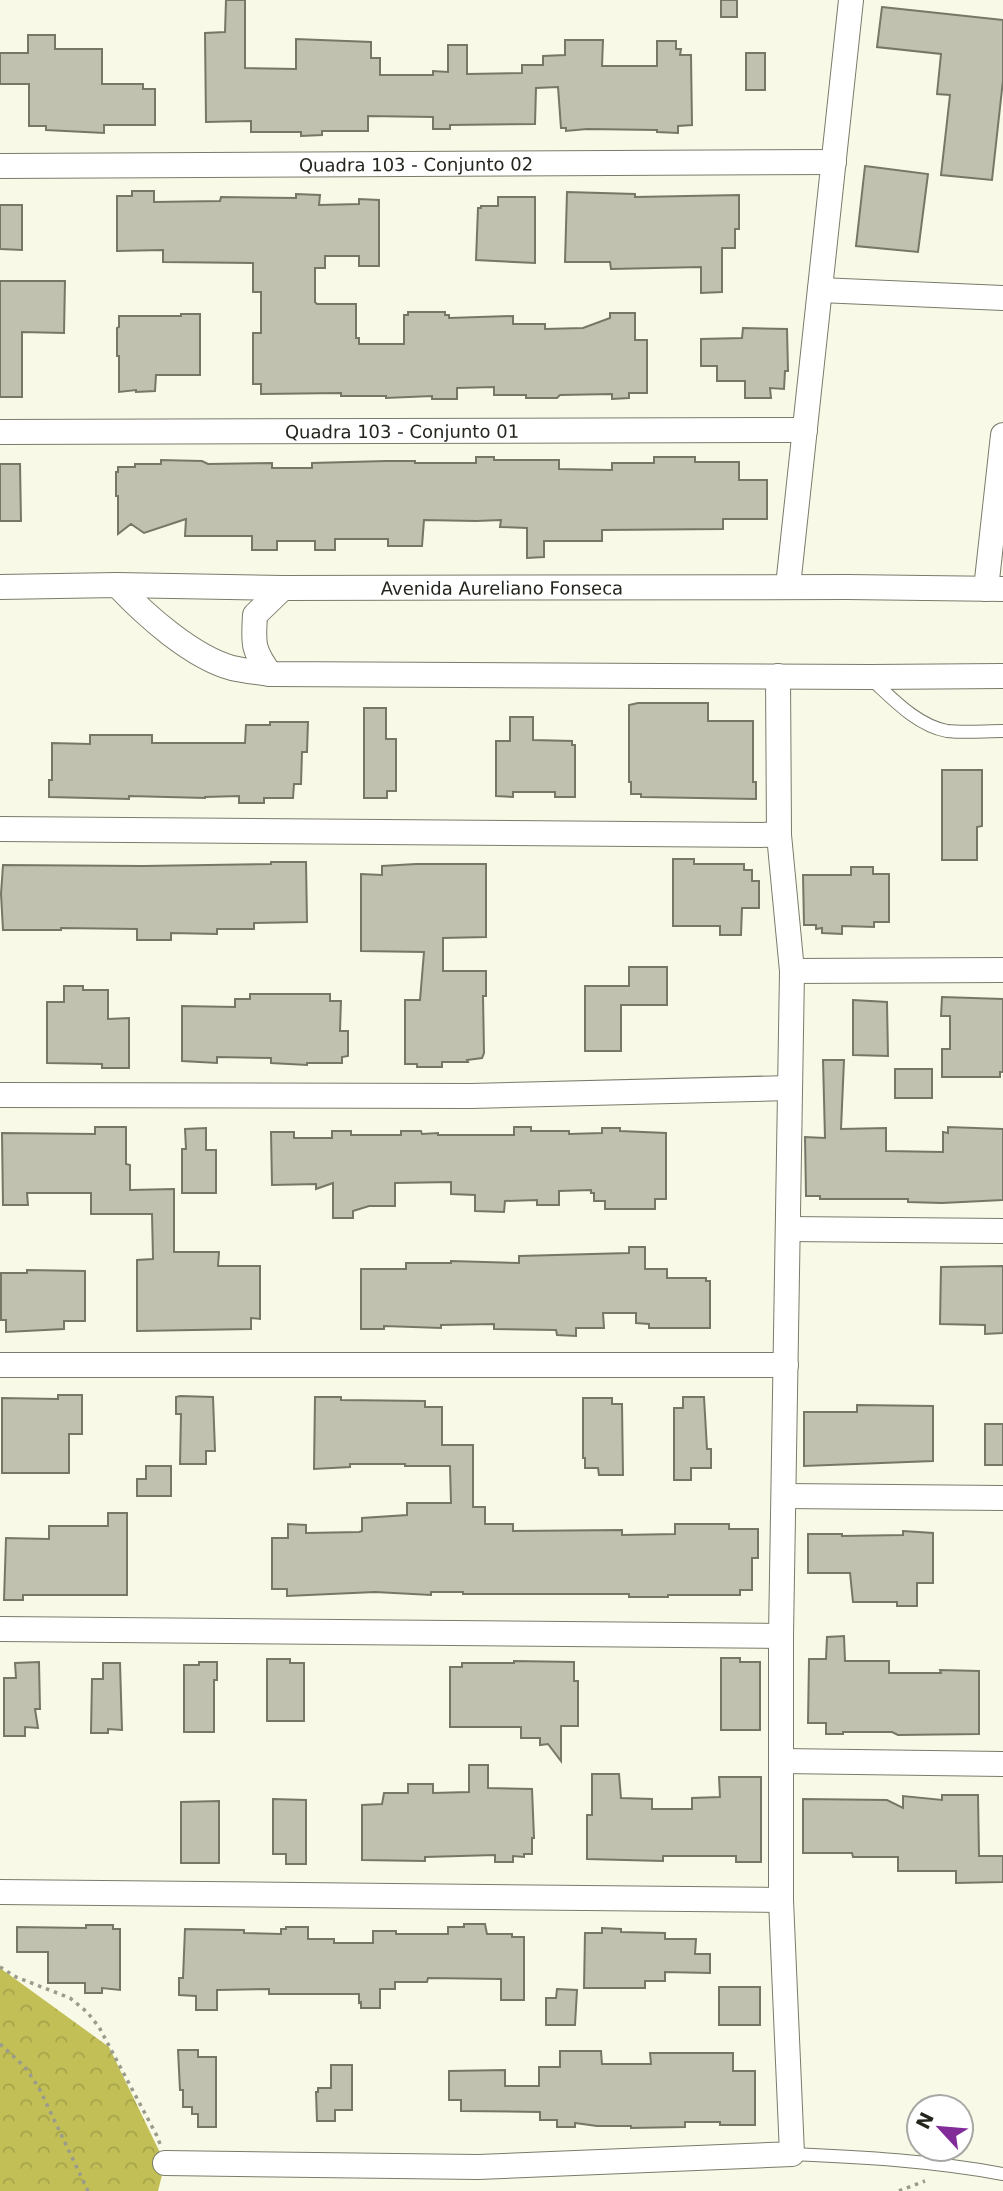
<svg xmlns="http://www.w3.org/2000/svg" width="1003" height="2191" font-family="'DejaVu Sans',sans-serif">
	<defs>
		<pattern id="forest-crowns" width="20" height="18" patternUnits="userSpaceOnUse" patternTransform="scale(1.75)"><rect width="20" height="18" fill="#c1bf55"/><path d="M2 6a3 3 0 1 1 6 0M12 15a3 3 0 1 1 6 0" fill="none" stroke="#a6a44a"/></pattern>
	</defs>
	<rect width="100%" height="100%" fill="#f9f9e7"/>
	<polygon fill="url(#forest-crowns)" points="0,1968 109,2047 165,2163 158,2191 0,2191"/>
	<g fill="#c1c1b0" stroke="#767767" stroke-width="2">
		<polygon points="226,0 245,0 245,68 296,69 296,39 371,42 371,58 380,58 380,75 433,75 433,71 448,72 448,45 467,45 467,74 522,73 522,65 543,65 543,56 565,55 565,40 603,40 602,66 657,66 657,41 676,41 676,49 681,49 680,55 691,55 692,125 678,126 678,133 657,132 657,130 587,129 566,131 566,128 561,128 558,87 536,88 535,124 450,125 450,129 433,129 433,117 368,116 368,131 322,131 322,135 301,136 301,132 251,132 251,121 206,122 205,33 225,32"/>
		<rect x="721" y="0" width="16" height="17"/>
		<polygon points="882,7 1003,20 1003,80 992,180 941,175 950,95 937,94 941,54 877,47"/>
		<polygon points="28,35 55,35 55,49 102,49 102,84 143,84 143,89 155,89 155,125 104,125 104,133 46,130 46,126 29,126 29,84 0,84 0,53 28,53"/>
		<rect x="746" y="53" width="19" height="37"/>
		<polygon points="865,166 928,174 918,252 856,246"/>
		<polygon points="132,191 154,191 154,202 220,201 221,197 296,198 296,194 320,195 319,205 359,204 359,199 379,200 379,266 359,266 359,256 325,256 325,268 315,268 315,302 317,304 356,304 356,338 359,338 359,344 404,344 404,315 408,315 408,312 445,312 445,315 449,315 449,318 513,316 513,324 545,324 545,329 583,328 610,318 610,313 635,313 635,340 647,340 647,393 629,393 629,398 612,399 612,394 560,395 557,398 526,398 526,395 494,395 494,387 457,388 457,399 432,399 432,396 386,398 386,396 341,396 341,393 261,394 261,384 253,384 253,333 261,333 261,292 253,292 253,263 163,262 163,250 117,251 117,196 132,196"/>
		<polygon points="567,192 635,194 635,197 739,195 739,229 735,229 735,248 722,248 722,292 701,293 701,267 611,269 610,262 565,262"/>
		<polygon points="498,197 535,197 535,263 476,260 478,208 481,208 481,206 498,206"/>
		<polygon points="0,205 22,205 22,250 0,249"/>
		<polygon points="0,281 65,281 64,333 22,332 22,397 0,397"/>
		<polygon points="181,314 200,314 200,375 156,375 155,391 136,392 136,390 119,392 119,356 117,356 117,328 119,327 119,316 181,316"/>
		<polygon points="743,328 787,329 788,371 785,371 784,389 770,388 771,398 745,398 745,381 717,381 717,366 701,366 701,339 742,338"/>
		<polygon points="476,457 494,457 494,460 559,460 559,469 612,470 612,463 654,463 654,457 695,457 695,462 739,462 739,480 767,480 767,519 723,519 723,529 602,530 602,541 544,541 544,557 527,558 527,528 500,527 501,520 476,521 424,520 422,546 388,546 388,539 335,539 335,550 315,550 315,541 277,541 277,550 252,550 252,536 185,536 186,519 144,533 131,524 118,534 118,496 116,496 116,472 118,472 118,467 135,467 135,464 161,464 161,460 202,461 208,464 272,463 272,468 312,468 312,463 386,461 415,461 415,463 476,463"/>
		<polygon points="0,464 20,464 21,521 0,521"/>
		<polygon points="638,703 708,703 708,721 753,721 753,782 756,782 756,799 641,797 641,794 631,794 631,782 629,782 629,705"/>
		<polygon points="364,708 386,708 386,739 396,739 396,791 387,791 387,798 364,798"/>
		<polygon points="510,717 533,717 533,740 572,741 572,745 575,745 575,797 555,797 555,792 513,792 513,797 496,796 496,741 510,741"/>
		<polygon points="270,722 308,722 307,752 302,752 301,784 294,784 293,798 264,798 264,803 239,803 239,796 205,797 205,798 129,796 129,799 49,797 49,780 52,780 52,743 90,744 90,735 152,735 152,743 245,743 246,725 270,725"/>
		<polygon points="942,770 982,770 982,826 977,827 977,860 942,860"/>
		<polygon points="673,859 694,859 694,864 744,864 744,870 752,870 752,881 759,881 759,908 742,908 741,935 720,935 720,926 673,926"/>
		<polygon points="271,862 306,862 307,922 254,923 254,929 217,929 217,934 171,933 171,940 137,940 137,929 61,928 61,930 3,930 1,894 3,865 143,866 271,864"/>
		<polygon points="416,864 486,864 486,937 443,938 443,971 486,971 486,996 483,996 484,1053 482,1058 467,1060 468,1062 442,1062 442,1067 417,1067 417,1064 405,1064 405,1000 420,1000 424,952 361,951 361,874 382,875 382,866"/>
		<polygon points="851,867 873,867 873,874 889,874 889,922 874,922 874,927 842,926 842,934 822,933 822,928 816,929 816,925 804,925 803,875 851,875"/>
		<polygon points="629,967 667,967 667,1005 621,1005 621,1051 585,1051 585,986 629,986"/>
		<polygon points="64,986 83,986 83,990 108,990 108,1019 129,1018 129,1068 102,1068 102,1064 47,1063 47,1002 64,1002"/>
		<polygon points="250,994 330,994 330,1001 341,1001 340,1031 348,1031 348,1056 342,1057 342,1063 307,1063 307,1065 271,1063 271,1058 217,1057 217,1063 182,1061 182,1006 235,1007 235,999 250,999"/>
		<polygon points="942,997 1003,999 1003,1072 1000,1072 1000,1077 942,1077 942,1049 950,1049 950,1016 941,1016"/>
		<polygon points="853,1000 887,1002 888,1056 853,1055"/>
		<polygon points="823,1060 844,1060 841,1129 886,1128 886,1151 943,1152 943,1132 948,1133 948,1127 1003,1129 1003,1200 942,1203 908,1202 908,1199 820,1199 820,1196 806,1196 805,1137 825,1138"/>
		<rect x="895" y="1069" width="37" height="29"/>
		<polygon points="95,1127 126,1127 126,1164 130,1165 130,1190 174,1189 174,1252 219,1252 218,1266 260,1266 260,1319 251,1318 251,1329 137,1331 137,1260 153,1259 152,1214 91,1214 91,1193 27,1193 28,1205 3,1205 2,1133 95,1134"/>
		<polygon points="514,1127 531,1127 531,1131 569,1131 569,1134 602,1133 602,1128 620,1128 620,1131 666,1133 666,1199 655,1199 655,1209 605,1209 605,1201 594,1201 594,1193 591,1193 591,1190 559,1191 559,1205 537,1205 537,1200 505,1201 504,1212 475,1211 475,1195 451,1194 451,1182 395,1183 395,1206 369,1206 353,1211 353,1218 333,1218 333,1183 316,1189 316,1184 272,1185 271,1132 294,1132 294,1138 332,1138 332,1131 351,1131 351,1135 401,1135 401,1131 421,1131 422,1134 438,1133 438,1135 514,1135"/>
		<polygon points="206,1128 206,1150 216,1150 216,1193 182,1193 182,1149 186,1149 185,1129"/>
		<polygon points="629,1247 645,1247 645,1269 667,1269 667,1278 706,1278 706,1281 710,1281 710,1328 649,1328 649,1324 636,1323 636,1313 603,1313 604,1328 576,1328 576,1336 557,1335 556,1330 494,1329 494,1324 441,1325 441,1328 384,1326 384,1329 361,1329 361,1269 406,1269 406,1263 451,1263 451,1261 519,1263 519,1256 629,1253"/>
		<polygon points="1003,1266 1003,1333 985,1334 985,1325 940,1324 941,1267"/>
		<polygon points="27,1270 85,1271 85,1321 64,1321 64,1329 6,1332 6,1320 1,1320 1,1273 27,1273"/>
		<polygon points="58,1395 82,1395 82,1434 69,1434 69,1473 2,1473 2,1398 58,1399"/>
		<polygon points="180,1396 213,1397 215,1451 206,1451 206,1464 180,1464 181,1414 176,1414 176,1397"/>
		<polygon points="315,1397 341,1397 341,1400 425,1401 425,1407 442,1407 442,1445 473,1445 473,1507 485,1507 485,1524 513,1524 513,1531 622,1530 622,1535 675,1534 675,1524 729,1524 729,1529 758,1529 758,1558 752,1558 752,1590 740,1590 740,1595 668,1595 668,1597 629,1597 629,1594 463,1594 463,1592 431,1592 431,1595 375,1592 287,1596 287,1589 272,1589 272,1538 288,1538 288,1524 306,1525 306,1533 359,1532 362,1531 362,1518 407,1515 407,1503 451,1503 450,1466 405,1466 405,1464 350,1464 350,1467 314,1469"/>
		<polygon points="683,1397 704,1397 707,1449 711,1449 711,1468 691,1468 691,1480 674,1480 674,1408 683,1408"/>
		<polygon points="583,1398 612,1398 612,1404 622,1404 623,1475 599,1475 598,1468 585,1468 585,1458 583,1458"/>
		<polygon points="857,1405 933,1406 933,1461 804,1466 804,1412 857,1412"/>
		<rect x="985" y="1424" width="18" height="41"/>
		<polygon points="146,1466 171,1466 171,1496 137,1496 137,1479 146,1479"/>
		<polygon points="108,1513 127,1513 127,1595 23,1595 23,1600 4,1600 6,1538 49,1539 49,1526 108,1526"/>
		<polygon points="903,1531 933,1533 933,1583 917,1583 917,1606 897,1606 897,1602 853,1602 850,1573 808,1573 808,1534 842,1534 842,1536 903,1535"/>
		<polygon points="844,1636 845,1661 889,1661 889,1673 941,1673 940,1670 979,1671 979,1734 898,1735 892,1732 843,1732 843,1734 826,1734 826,1723 808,1723 809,1659 826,1659 827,1637"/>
		<polygon points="721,1658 740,1658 740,1662 760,1662 760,1730 721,1730"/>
		<polygon points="267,1659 290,1659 290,1663 304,1663 304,1721 267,1721"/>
		<polygon points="514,1661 574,1662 574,1681 578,1681 578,1726 561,1726 561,1761 548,1744 540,1745 540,1738 521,1738 521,1727 450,1727 450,1667 462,1667 462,1663 514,1663"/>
		<polygon points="39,1662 40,1709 35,1709 38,1728 25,1727 25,1736 4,1736 4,1678 16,1678 15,1663"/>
		<polygon points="199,1662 217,1662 217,1680 214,1680 214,1732 184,1732 184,1665 199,1665"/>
		<polygon points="103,1663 120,1663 122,1730 108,1729 108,1733 91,1733 92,1679 103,1679"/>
		<polygon points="469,1765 488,1765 488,1788 532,1789 534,1838 532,1838 532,1854 524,1854 524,1857 513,1856 513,1862 495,1862 495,1855 425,1857 425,1861 362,1860 362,1805 382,1804 384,1793 408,1793 408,1784 433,1784 433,1793 469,1792"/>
		<polygon points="592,1774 619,1774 621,1798 652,1799 652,1809 692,1809 692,1798 720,1797 719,1777 761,1777 761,1862 736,1862 736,1856 663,1856 663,1861 587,1859 587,1815 592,1815"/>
		<polygon points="942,1795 978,1795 979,1856 1003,1856 1003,1882 956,1883 956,1871 898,1871 898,1857 853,1857 852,1853 803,1853 803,1799 887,1800 903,1808 903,1796 942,1800"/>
		<polygon points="273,1799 306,1800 306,1864 286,1864 286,1854 273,1854"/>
		<polygon points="219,1801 219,1863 181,1863 181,1802"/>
		<polygon points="464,1924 485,1924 487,1934 512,1934 512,1937 524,1937 524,2000 501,2000 501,1979 428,1978 427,1982 395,1982 395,1989 380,1989 380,2008 361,2008 361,2002 359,2003 359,1994 269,1994 269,1989 217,1990 217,2010 196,2010 196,1996 179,1995 179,1978 183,1978 185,1929 244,1930 244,1933 281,1934 281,1929 286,1929 286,1927 308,1927 308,1939 334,1939 334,1943 373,1943 373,1931 396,1931 396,1934 448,1934 448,1927 464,1927"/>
		<polygon points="86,1925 113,1925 113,1929 120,1929 120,1990 102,1988 102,1993 85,1993 85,1983 48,1983 48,1952 17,1952 17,1927 86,1928"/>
		<polygon points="602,1928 621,1929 621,1932 665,1933 665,1939 696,1939 695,1954 710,1954 710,1973 665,1972 665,1981 645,1981 645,1988 584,1988 585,1933 602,1933"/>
		<rect x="719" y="1987" width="41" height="38"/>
		<polygon points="557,1989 577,1990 575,2025 546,2025 546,1998 556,1998"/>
		<polygon points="178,2050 198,2050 198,2057 216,2057 216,2127 198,2127 198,2114 192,2114 192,2107 183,2107 183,2090 180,2090"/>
		<polygon points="560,2051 601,2051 602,2064 651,2064 650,2053 733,2053 733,2071 755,2071 755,2125 720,2125 720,2122 685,2122 685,2127 631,2128 631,2126 597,2126 575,2123 575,2127 557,2127 557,2120 540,2120 540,2112 461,2111 461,2100 449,2100 449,2071 505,2070 505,2086 539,2086 539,2067 560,2067"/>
		<polygon points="331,2065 352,2065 352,2110 335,2110 335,2121 317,2121 316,2092 318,2092 318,2088 331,2088"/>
	</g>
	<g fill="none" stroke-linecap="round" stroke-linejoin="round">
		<g stroke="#7b7b6b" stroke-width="14">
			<g id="service">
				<path d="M870 678C892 698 916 725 947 731 965 733 985 731 1003 731"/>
				<path d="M792 2154C863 2157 933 2161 1003 2174"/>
			</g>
		</g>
		<g stroke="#7b7b6b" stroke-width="26">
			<g id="minor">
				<path id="s1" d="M0 166 834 162"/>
				<polyline points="820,290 1003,298"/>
				<path id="s2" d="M0 432 805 430"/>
				<path d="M117 585C145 615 192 657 232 668 245 671 258 672 270 674L870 677 1003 676"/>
				<polyline points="788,586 851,0"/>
				<path id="s3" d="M0 587 117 585 283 588 847 587 1003 589"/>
				<polyline points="986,589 1003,435"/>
				<path d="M270 674C253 650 253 645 255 615L283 588"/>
				<polyline points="0,829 779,835"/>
				<polyline points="792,971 1003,970"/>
				<polyline points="0,1095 471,1096 789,1088"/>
				<polyline points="788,1229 1003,1231"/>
				<polyline points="0,1365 786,1365"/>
				<polyline points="784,1496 1003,1498"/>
				<polyline points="0,1629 781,1636"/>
				<polyline points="782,1761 1003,1764"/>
				<polyline points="0,1892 781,1900"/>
				<polyline points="165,2163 478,2167 792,2154 781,1900 781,1636 792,971 779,835 778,676"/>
			</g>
		</g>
		<g stroke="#9b9b8d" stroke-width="3.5" stroke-dasharray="3.5 5" stroke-linecap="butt">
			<polyline points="0,1967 16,1977 70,1998 87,2012 99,2027 157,2136 160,2144"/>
			<polyline points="0,2044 25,2067 39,2088 88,2191"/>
			<polyline points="899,2191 925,2181"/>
		</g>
		<use href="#service" stroke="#fff" stroke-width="12"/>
		<use href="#minor" stroke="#fff" stroke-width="24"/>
	</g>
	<g text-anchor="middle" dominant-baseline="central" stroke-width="5" stroke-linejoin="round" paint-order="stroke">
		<g font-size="18" fill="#25251e" stroke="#fff">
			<text stroke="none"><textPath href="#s1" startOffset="416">Quadra 103 - Conjunto 02</textPath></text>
			<text stroke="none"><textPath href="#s2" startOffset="402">Quadra 103 - Conjunto 01</textPath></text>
			<text stroke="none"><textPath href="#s3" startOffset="502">Avenida Aureliano Fonseca</textPath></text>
		</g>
	</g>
	<g transform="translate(940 2128) rotate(296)"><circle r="33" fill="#ffffff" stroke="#a8a8a5" stroke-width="2"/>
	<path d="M0-5L12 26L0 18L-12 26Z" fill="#822c9a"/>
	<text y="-10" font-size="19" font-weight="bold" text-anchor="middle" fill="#25251e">N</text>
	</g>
</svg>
